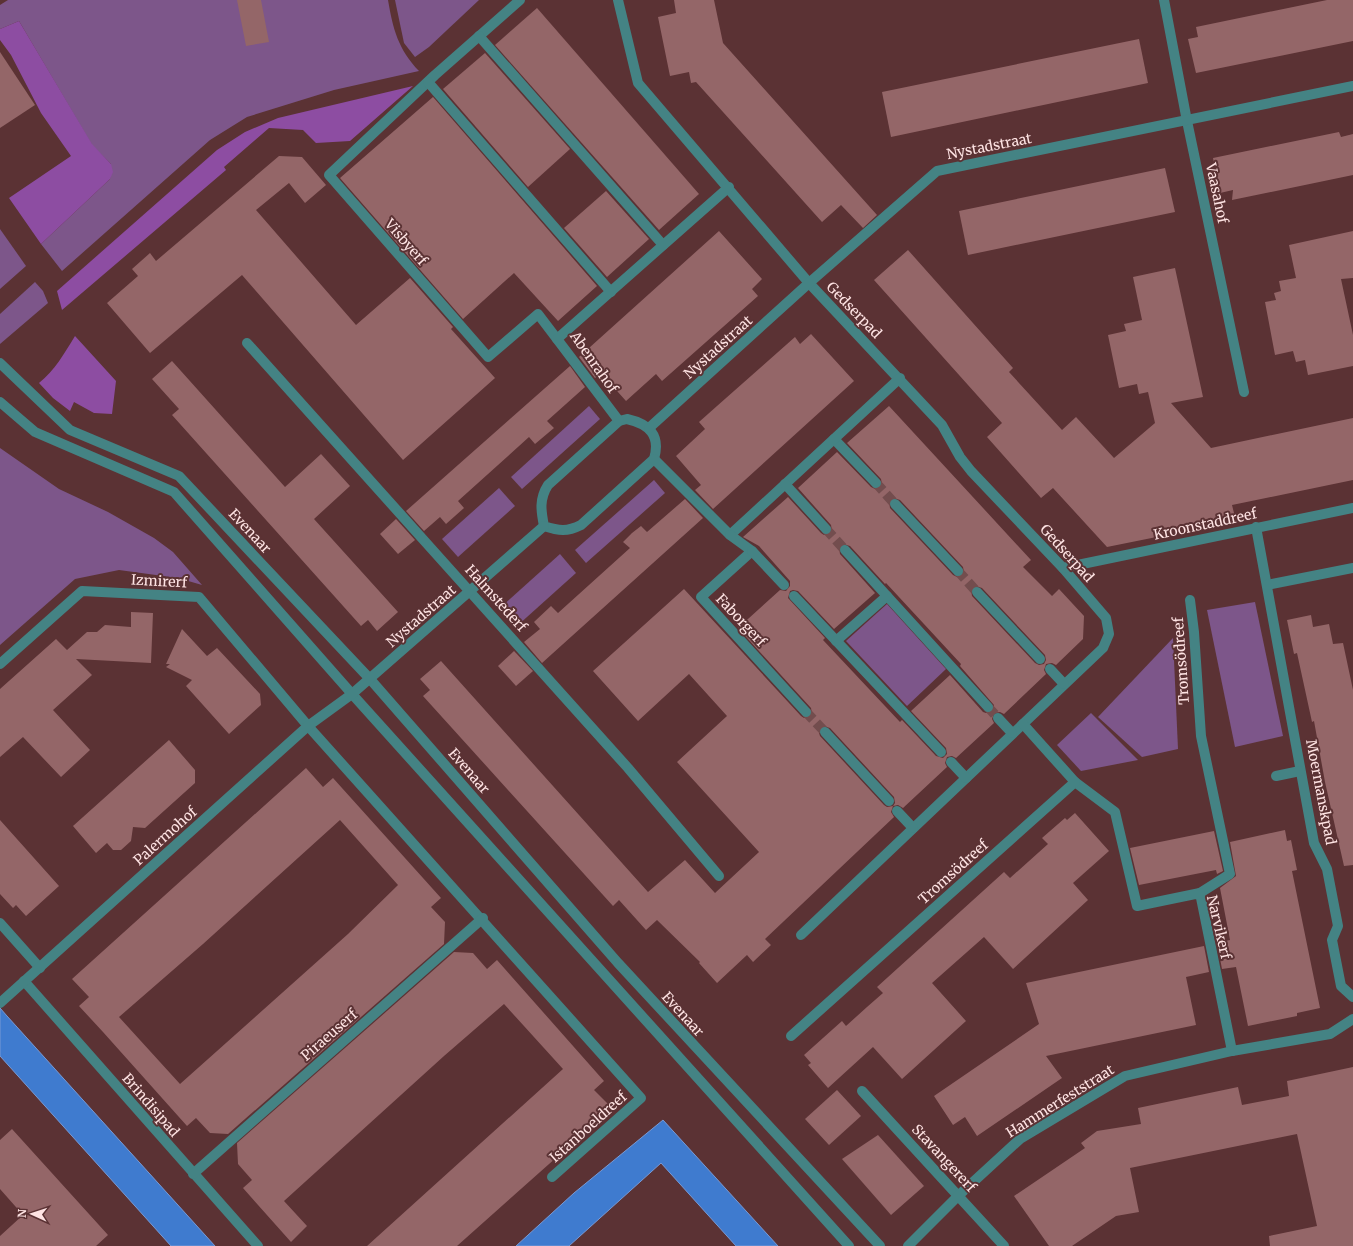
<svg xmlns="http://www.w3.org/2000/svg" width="1353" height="1246" font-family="Merriweather,serif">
	<rect width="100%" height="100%" fill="#5b3234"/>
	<g fill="#7d568a">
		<path d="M8 0H388C393 29 398 49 419 71L334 90 247 117 210 140 62 271 41 244 110 179 111 164 92 145 19 21 0 29V5Z"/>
		<polygon points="395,0 479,0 429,47 415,57 404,43"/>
		<polygon points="0,229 26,266 0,289"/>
		<polygon points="35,282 43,291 48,303 0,344 0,314"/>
		<polygon points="589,406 600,419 522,489 511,477"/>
		<polygon points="0,448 59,489 108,512 154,538 173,552 202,585 178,578 119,570 75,579 0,645"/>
		<polygon points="654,480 665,493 586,563 575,550"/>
		<polygon points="499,488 515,506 458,557 442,539"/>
		<polygon points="560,554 576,573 517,626 500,608"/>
		<polygon points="1255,602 1283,736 1235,747 1207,610"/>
		<polygon points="887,604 946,669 907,706 846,641"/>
		<polygon points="1173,638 1178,749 1142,757 1098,717"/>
		<polygon points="1091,713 1138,760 1081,771 1057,745"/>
	</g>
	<g fill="#8d4da2">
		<polygon points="19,21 92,144 111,164 113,172 110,179 41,244 9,198 71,156 41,113 11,55 0,40 0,29"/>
		<polygon points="413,86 350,141 316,143 303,130 269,128 224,167 226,170 62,310 57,291 217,150 245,132 278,118"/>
		<path d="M75 336 116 381 112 414 94 413 74 402 70 411 53 398 39 383C55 370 64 354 75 336Z"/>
	</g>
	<g fill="#3f7bcf" stroke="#789ad5">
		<polygon points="0,1008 7,1016 215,1246 171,1246 0,1056"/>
		<polygon points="663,1120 778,1246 736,1246 661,1163 569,1246 516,1246 574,1193"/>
	</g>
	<g fill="#946668" fill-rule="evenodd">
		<polygon points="237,0 261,0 269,42 246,46"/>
		<polygon points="674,0 714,0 723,43 877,215 863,228 841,205 822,222 696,82 691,83 689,72 670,76 658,17 676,13"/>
		<polygon points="1327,0 1353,0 1353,41 1196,73 1188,39 1198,37 1196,27"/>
		<polygon points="537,8 699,194 659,230 495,45"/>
		<polygon points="1139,39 1148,83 891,137 882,92"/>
		<polygon points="0,52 35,105 0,128"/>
		<polygon points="485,53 570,149 528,187 443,89"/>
		<polygon points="433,97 597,286 558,321 514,273 463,319 340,178"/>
		<polygon points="1339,132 1341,137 1353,134 1353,175 1232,200 1233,190 1220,193 1213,158"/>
		<polygon points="279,156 302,157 326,185 305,203 289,183 256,210 356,325 410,278 453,327 451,329 495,378 403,460 242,275 150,353 107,303 138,276 132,269 150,253 156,261"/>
		<polygon points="1165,168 1175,212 968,255 959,211"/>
		<polygon points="606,191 649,239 607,277 564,228"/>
		<polygon points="719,231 762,279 752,289 758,296 662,381 656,374 626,401 601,373 595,378 579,357"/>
		<polygon points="1353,231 1353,278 1341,279 1353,335 1353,366 1308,375 1305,360 1296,362 1293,351 1275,355 1265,302 1276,300 1274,293 1281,291 1279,281 1296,278 1289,245"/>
		<polygon points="908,250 1013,368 1009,372 1062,430 1076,417 1114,458 1155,423 1148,392 1139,394 1137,384 1119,388 1108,335 1126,331 1124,324 1142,320 1133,277 1175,268 1203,397 1171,403 1211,448 1353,418 1353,480 1232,505 1236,521 1107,547 1053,488 1041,498 987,437 1002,423 874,280"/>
		<polygon points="811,334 854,381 713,509 695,490 701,485 676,456 705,429 699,422 717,406 795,337 800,344"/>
		<polygon points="172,361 285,487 321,454 350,486 314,519 398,612 377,631 368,620 361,626 172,415 179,409 152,379"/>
		<polygon points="570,366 585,387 547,421 554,428 535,444 529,437 458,501 464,508 446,524 440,517 424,531 406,511"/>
		<path d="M889 406 1031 560 1023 567 1052 596 1059 589 1084 616 1083 639 1056 665 1052 663 1046 664 1044 670 1046 674 1004 714 1000 712 994 713 992 719 994 723 956 758 952 756 947 757 945 763 947 767 903 808 898 805 893 806 895 803 894 797 830 728 824 726 820 728 819 733 820 736 884 805 887 807 893 806 891 812 894 817 765 939 771 945 753 962 747 955 717 983 699 963 700 962 657 920 646 930 619 900 613 906 423 696 430 690 420 679 441 661 648 892 685 860 715 893 759 852 677 762 727 716 689 674 638 721 593 671 684 589 801 716 804 718 810 717 812 714 811 708 738 628 780 590 786 591 790 586V581L759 546 743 537 788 497 821 533 824 535 830 534 832 531 831 525 798 488 837 452 871 487 875 489 880 488 882 484 881 479 847 443ZM894 498 900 500 963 567 964 572 962 576 957 577 953 575 890 508 889 502ZM843 544 850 546 885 584 886 583 961 664 960 666 994 705 992 712 986 713 983 712 950 675 911 711 946 748 947 754 943 758 936 756 902 720 900 722 823 640 825 638 788 598 790 591 793 590 798 591 834 629 875 593 840 554 839 548ZM976 586 982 588 1045 655 1046 660 1044 664 1039 665 1035 663 972 596 971 590Z"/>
		<polygon points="685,499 703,518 542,663 524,642 540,629 534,622 551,606 558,613 630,548 623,542 632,533 641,526 647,532"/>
		<polygon points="396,519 415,540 398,554 380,534"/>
		<polygon points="131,612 153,613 151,663 76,659 92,675 53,710 90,750 61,777 23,737 0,757 0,689 56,639 67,650 87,632 97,632 105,625 131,627"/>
		<polygon points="1311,615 1313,627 1329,624 1333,644 1343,643 1353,690 1353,865 1344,866 1325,782 1314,721 1312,722 1297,653 1294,654 1287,620"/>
		<polygon points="182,629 207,656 217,648 260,694 261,705 229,734 186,686 192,680 166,667 170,664 166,664"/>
		<polygon points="514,651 533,671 516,686 498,666"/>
		<polygon points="169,740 195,770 195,783 145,828 133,827 131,841 121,850 113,850 107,843 96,853 73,826"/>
		<path d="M306 768 323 787 333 778 441 898 431 907 445 922 444 944 228 1134 210 1133 196 1118 187 1126 103 1032 79 1006 89 997 72 979ZM340 820 398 885 348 934 180 1084 119 1017 203 944Z"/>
		<polygon points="1075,813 1109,851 1073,883 1088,900 1013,969 984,937 932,983 966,1021 902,1079 873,1047 828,1088 808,1065 811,1063 804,1055 842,1021 846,1026 867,1007 883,993 877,987 1004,872 1010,878 1048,844 1042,838 1065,818 1067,820"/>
		<polygon points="0,820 59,886 26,916 16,905 13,908 0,894"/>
		<polygon points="1285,830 1287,841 1291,840 1297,870 1292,871 1320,1008 1297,1013 1297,1016 1248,1026 1236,967 1222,969 1217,943 1230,940 1220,888 1236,876 1230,842"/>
		<polygon points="1214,831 1223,871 1217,874 1216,870 1139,885 1130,848"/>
		<polygon points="1204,946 1209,972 1186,977 1196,1025 1046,1056 1062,1078 977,1136 965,1117 953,1125 934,1096 1039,1024 1026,983"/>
		<polygon points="454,952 473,953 487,969 497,960 604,1081 594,1090 612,1108 457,1246 367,1246 563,1069 504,1004 444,1056 284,1201 307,1226 291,1242 243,1188 252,1180 238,1164 237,1143"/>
		<polygon points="1353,1067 1353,1246 1270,1246 1269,1236 1317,1226 1297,1134 1130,1168 1139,1212 1116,1216 1072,1246 1049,1246 1014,1196 1085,1148 1081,1143 1097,1131 1141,1124 1138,1108 1238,1087 1242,1105 1289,1096 1287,1081"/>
		<polygon points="837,1090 861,1116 829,1145 805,1119"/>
		<polygon points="12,1129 108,1235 96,1246 0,1246 0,1236 23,1215 0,1189 0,1140"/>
		<polygon points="878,1135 924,1186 891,1215 842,1159"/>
	</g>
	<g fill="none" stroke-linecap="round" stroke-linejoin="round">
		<g stroke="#734d4e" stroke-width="10" stroke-dasharray="10 5" stroke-linecap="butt">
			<polyline points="876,483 895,504"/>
			<polyline points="826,529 845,550"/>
			<polyline points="958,571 977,592"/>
			<polyline points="988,707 998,718"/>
			<polyline points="806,712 825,732"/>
		</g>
		<g stroke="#448384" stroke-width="10">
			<polyline points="520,0 435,75 329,175 488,357 538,314 557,339"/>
			<polyline points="618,0 638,83 809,283 942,425 960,457 971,471 1063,568 1106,618 1109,634 1103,648 801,935"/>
			<polyline points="1164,0 1187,121 1244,392"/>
			<polyline points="479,36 663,245"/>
			<polyline points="428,82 611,292"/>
			<polyline points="247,343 628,768 719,876"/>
			<polyline points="0,363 70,430 179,476 370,679 618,963 880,1246"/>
			<polyline points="0,402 35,432 174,492 352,694 849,1246"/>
			<path d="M627 419C649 424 661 435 654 459L581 525C567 532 559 531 544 526 541 511 539 499 548 485L619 421Z"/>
			<polyline points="619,421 557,339 729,187"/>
			<polyline points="649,428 809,283 937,171 1353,86"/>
			<polyline points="834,439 876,483"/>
			<polyline points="654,459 730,535 900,378"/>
			<polyline points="785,484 826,529"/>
			<polyline points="895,504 958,571"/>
			<polyline points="1256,527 1314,843 1327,869 1338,926 1332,940 1341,986 1353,997"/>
			<polyline points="730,535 752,551 701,597 806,712"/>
			<polyline points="752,551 784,585"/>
			<polyline points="1063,568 1353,508"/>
			<polyline points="1267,585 1353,568"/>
			<polyline points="977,592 1040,659"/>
			<polyline points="794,596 941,752"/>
			<polyline points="887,596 988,707"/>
			<polyline points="1190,600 1194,632 1201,736 1230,874 1200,893"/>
			<polyline points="836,641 887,596 845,550"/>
			<polyline points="0,664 82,591 199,597 308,726 641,1098 552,1177"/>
			<polyline points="1050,669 1064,684"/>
			<polyline points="998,718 1012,733"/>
			<polyline points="825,732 889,801"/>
			<polyline points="951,762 966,778"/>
			<polyline points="1276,776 1300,771"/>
			<polyline points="1075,782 1115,812 1137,906 1200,893 1232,1051"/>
			<polyline points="897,811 913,828"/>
			<polyline points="0,923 40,968"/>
			<polyline points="24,981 258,1246"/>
			<polyline points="0,1003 308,726 352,694 544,526"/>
			<polyline points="791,1036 1075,782 1023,724"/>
			<polyline points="862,1091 1004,1246"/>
			<polyline points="193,1174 483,918"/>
			<polyline points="908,1246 959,1195 1020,1139 1125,1076 1232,1051 1330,1034 1353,1019"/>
		</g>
	</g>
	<g text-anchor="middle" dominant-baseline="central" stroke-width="4" stroke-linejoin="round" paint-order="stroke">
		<g font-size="14" fill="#fee3e3" stroke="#5b3234">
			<text transform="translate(989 146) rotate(-11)">Nystadstraat</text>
			<text transform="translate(1217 193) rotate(78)">Vaasahof</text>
			<text transform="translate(406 242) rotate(49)">Visbyerf</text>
			<text transform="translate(854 310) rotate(46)">Gedserpad</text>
			<text transform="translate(718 347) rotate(-42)">Nystadstraat</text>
			<text transform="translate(594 362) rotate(55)">Abenrahof</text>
			<text transform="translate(1205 524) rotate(-12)">Kroonstaddreef</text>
			<text transform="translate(250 531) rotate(47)">Evenaar</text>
			<text transform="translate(1067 553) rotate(48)">Gedserpad</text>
			<text transform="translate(159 581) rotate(3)">Izmirerf</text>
			<text transform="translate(496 598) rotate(48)">Halmstederf</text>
			<text transform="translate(421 616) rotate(-41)">Nystadstraat</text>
			<text transform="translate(741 620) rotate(47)">Faborgerf</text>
			<text transform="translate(1181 661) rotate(-94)">Tromsödreef</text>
			<text transform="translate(469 771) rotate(49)">Evenaar</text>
			<text transform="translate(1321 792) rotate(79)">Moermanskpad</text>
			<text transform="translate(165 836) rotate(-42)">Palermohof</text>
			<text transform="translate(953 872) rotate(-42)">Tromsödreef</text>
			<text transform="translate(1219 927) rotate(77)">Narvikerf</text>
			<text transform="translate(683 1014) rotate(48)">Evenaar</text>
			<text transform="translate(329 1035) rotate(-41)">Piraeuserf</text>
			<text transform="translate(1060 1101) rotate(-32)">Hammerfeststraat</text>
			<text transform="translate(151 1105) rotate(49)">Brindisipad</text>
			<text transform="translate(588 1127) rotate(-42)">Istanboeldreef</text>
			<text transform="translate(944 1158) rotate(47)">Stavangererf</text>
		</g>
	</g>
	<g transform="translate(32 1214) rotate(273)" stroke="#5b3234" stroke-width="3" paint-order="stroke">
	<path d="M0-3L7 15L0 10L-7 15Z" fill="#fee3e3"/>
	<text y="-6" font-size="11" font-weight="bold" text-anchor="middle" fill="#fee3e3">N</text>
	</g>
</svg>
